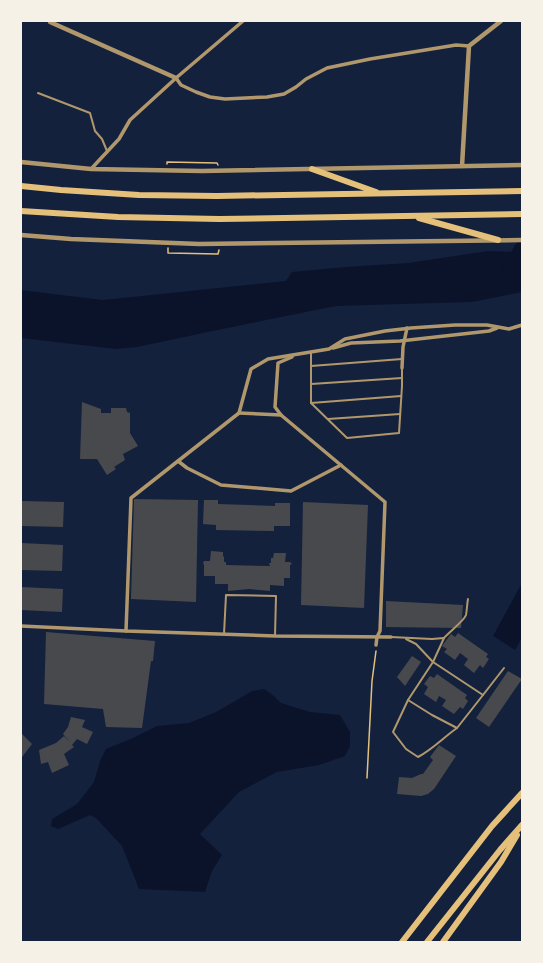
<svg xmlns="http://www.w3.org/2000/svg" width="543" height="963" font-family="Raleway,sans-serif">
	<rect width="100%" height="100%" fill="#14213d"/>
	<g fill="#0b132b">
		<polygon points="488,251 522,252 522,292 472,302 336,306 227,328 137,347 116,349 21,338 21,290 103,300 286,281 292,272 345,267 408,263"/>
		<polygon points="522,583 522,638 515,650 493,636"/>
		<polygon points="264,689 274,696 281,703 310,712 340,715 350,732 350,746 345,756 319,765 277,772 239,792 200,834 222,855 212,871 205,892 139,889 122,846 96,818 90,815 58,829 51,826 52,819 77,804 94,782 100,761 106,749 133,738 157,726 189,723 216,712 252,691"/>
	</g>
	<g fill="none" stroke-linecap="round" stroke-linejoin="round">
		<polyline stroke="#0b132b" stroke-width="15" points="510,269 522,248"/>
	</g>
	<g fill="#48494c">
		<polygon points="82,402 101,409 101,413 111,413 111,408 126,408 127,412 130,413 130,433 138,446 123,454 125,460 114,467 116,469 107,475 97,459 80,459"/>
		<polygon points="134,499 198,500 196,602 131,599"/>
		<polygon points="204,500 218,500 218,504 275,506 275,503 290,503 290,526 274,526 274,531 216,530 216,525 203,524"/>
		<polygon points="21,501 64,502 63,527 21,526"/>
		<polygon points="303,502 368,505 364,608 301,605"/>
		<polygon points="21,543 63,545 62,571 21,570"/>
		<polygon points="211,551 223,552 223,556 224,557 224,562 226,562 226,565 270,566 269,563 271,563 271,558 273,558 274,553 286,553 285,562 290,562 292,564 290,565 290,578 284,578 284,586 270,585 270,591 249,589 228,591 228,584 215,584 215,576 204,576 204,565 203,563 204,561 210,561"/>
		<polygon points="21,587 63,589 62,612 21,610"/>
		<polygon points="386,601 463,605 461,628 386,627"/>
		<polygon points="46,632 155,641 153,661 151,661 142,728 106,727 103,709 44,704"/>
		<polygon points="458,633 488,654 486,657 489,659 483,668 480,665 474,673 464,665 468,659 460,653 455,660 444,652 447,649 442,646 451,634 455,637"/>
		<polygon points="412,656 421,662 405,686 397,677"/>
		<polygon points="508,671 522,679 489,727 476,718"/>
		<polygon points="437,674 467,695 465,698 468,701 463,709 460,707 454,714 442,706 446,700 439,696 436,702 424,694 428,687 424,684 430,676 434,678"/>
		<polygon points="71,717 85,720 82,727 93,732 87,744 77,739 72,745 74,747 64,754 69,765 52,773 48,762 41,764 39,750 56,743 64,736 70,742 63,734 68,727"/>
		<polygon points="21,733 32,744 22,757 21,756"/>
		<polygon points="439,745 456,756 434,789 428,794 421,796 397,794 399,777 412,778 421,774 423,774 433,760 430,757"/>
	</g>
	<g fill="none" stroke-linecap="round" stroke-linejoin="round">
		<g stroke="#e5c07b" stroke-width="1.5">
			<polyline points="167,164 167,162 217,163 218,165"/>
			<polyline points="168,248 168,253 218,254 219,250"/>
			<polyline points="367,778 372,681 376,651"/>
		</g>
		<g stroke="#b1986c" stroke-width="2">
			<polyline points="38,93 90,113 95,131 102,139 107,151"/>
			<polyline points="311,353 311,403 347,438 399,433 402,386 402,368"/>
			<polyline points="311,366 402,359"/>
			<polyline points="311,384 402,378"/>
			<polyline points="311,403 401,396"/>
			<polyline points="328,419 400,414"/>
			<polyline points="224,634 226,595 276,596 275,636"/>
			<polyline points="391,637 432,639 444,638 433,662 483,695 457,728 432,715 408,700"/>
			<path d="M444 638C449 632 464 621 466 615 467 610 467 604 468 599"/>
			<path d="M406 639 416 644 433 662 408 700 393 732 406 749 418 757C433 749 444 737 457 728"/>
			<polyline points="483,695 504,668"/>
		</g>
		<g stroke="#b1986c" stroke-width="3.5">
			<polyline points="176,78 181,85 196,92 210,97 225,99 267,97 284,94 296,87 306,79 327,68 370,59 456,45 469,46"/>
			<polyline points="91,169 119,139 130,120 176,78 243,21"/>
			<polyline points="333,348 351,343 400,341 489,331 497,328"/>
			<polyline points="292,357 278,363 275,407 281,415 385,502 380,631 377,637 376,645"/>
			<polyline points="402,368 403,347 407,328"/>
			<polyline points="239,413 281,415"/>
			<polyline points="178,461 187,468 221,485 291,491 341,465"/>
			<polyline points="21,626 126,631"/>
			<polyline points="391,637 275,636 126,631 131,498 239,413 251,369 268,359 329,349 345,339 385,331 411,328 455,325 487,325 509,329 522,325"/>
		</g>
		<g stroke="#b1986c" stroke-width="4.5">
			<polyline points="50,21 50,22 176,78"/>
			<polyline points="21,162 91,169 202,171 522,165"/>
			<polyline points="462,166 469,46 501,21"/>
			<polyline points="21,235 71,239 199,244 522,240"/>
		</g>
		<g stroke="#e5c07b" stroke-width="6">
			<polyline points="312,169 376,192"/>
			<polyline points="21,186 61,190 139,195 217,196 522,191"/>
			<polyline points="21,211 118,217 219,219 522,214"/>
			<polyline points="419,218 498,240"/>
			<polyline points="402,942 492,826 522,793"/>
			<polyline points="427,942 500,850 522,825"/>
			<polyline points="443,942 501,862 517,835"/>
		</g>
	</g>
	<rect width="543" height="963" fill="none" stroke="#f6f1e7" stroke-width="44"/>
</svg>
